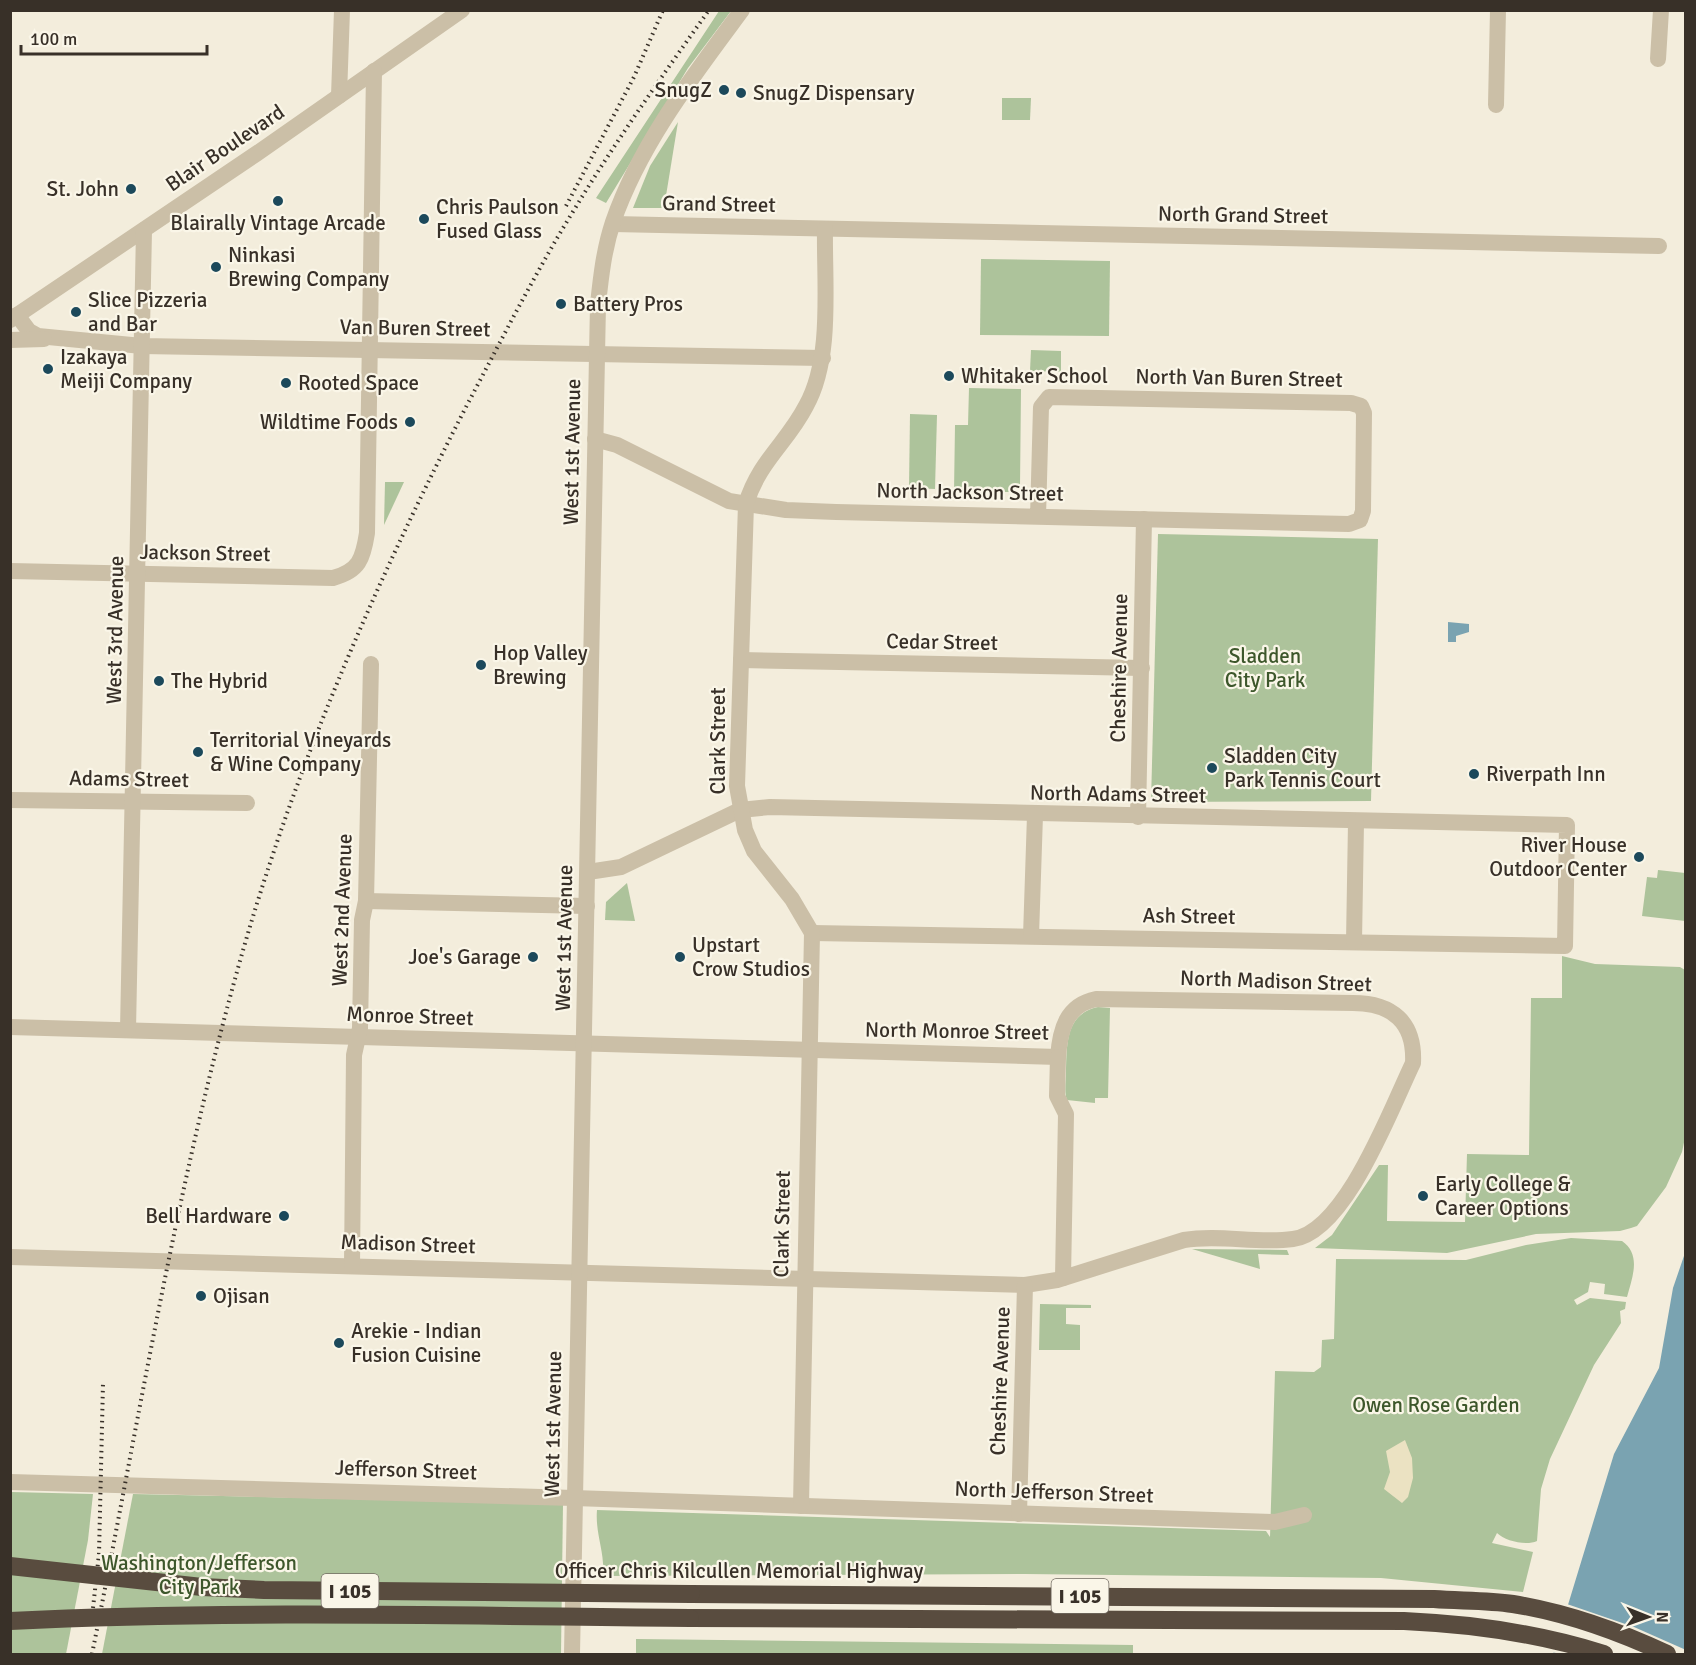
<svg xmlns="http://www.w3.org/2000/svg" width="1696" height="1665" font-family="Signika,sans-serif">
	<rect width="100%" height="100%" fill="#f3eddc"/>
	<g fill="#adc39b">
		<polygon points="719,11 731,11 688,68 606,203 596,198"/>
		<polygon points="1002,98 1031,98 1030,120 1002,120"/>
		<polygon points="678,122 664,208 633,208 650,166"/>
		<polygon points="981,259 1110,261 1109,336 980,335"/>
		<polygon points="1031,350 1061,351 1061,372 1030,371"/>
		<polygon points="969,388 1021,389 1020,486 1009,492 954,492 955,425 968,425"/>
		<polygon points="910,414 937,415 935,489 909,488"/>
		<polygon points="385,482 404,482 384,525"/>
		<polygon points="1158,534 1378,539 1371,801 1151,802"/>
		<polygon points="1658,870 1685,873 1685,921 1642,916 1647,877 1657,878"/>
		<polygon points="627,883 635,921 605,920 606,902"/>
		<polygon points="1562,956 1595,964 1680,967 1685,970 1686,1133 1682,1152 1666,1187 1637,1226 1631,1228 1620,1231 1536,1234 1447,1253 1315,1248 1332,1235 1379,1165 1388,1165 1387,1221 1465,1222 1467,1154 1529,1155 1531,998 1562,998"/>
		<path d="M1098 1007 1110 1008 1108 1098H1095V1103L1067 1100C1064 1093 1066 1081 1066 1072 1067 1045 1065 1014 1098 1007Z"/>
		<path d="M1571 1238 1622 1241C1642 1255 1632 1278 1627 1297L1604 1294 1605 1284 1590 1282 1588 1292 1574 1300 1577 1305 1590 1298 1626 1302 1625 1309 1620 1311 1621 1323 1594 1365 1550 1459 1541 1489 1537 1541C1526 1546 1505 1541 1497 1533L1492 1543 1533 1552 1523 1592 1381 1578 1025 1574 603 1576C605 1551 595 1534 597 1510L1266 1531 1270 1537 1275 1371 1314 1372 1321 1367 1322 1340 1334 1339 1336 1259 1466 1260 1526 1245Z"/>
		<polygon points="1192,1249 1287,1250 1289,1255 1258,1254 1260,1269"/>
		<polygon points="1040,1304 1091,1305 1091,1308 1066,1308 1066,1324 1080,1325 1080,1350 1039,1350"/>
		<polygon points="11,1492 93,1494 88,1540 66,1654 11,1654"/>
		<polygon points="133,1494 563,1504 561,1654 102,1654"/>
		<polygon points="636,1639 1133,1645 1133,1654 636,1654"/>
	</g>
	<polygon fill="#ebe2c2" points="1405,1440 1412,1458 1413,1478 1408,1497 1402,1503 1384,1489 1390,1472 1386,1451"/>
	<g fill="#7aa3b1">
		<polygon points="1448,622 1469,624 1469,632 1456,636 1456,642 1448,642"/>
		<polygon points="1685,1253 1685,1654 1553,1654 1614,1454 1659,1368 1673,1288"/>
	</g>
	<polygon fill="#f3eddc" points="1564,1603 1634,1627 1686,1650 1685,1654 1562,1654 1550,1652"/>
	<g fill="none" stroke-linecap="round" stroke-linejoin="round">
		<g stroke="#cbbfa7" stroke-width="16">
			<polyline points="1658,59 1661,10"/>
			<polyline points="339,96 342,10"/>
			<polyline points="1496,105 1498,10"/>
			<polyline points="613,224 1659,246"/>
			<polyline points="17,315 29,331 38,336 142,346 823,358"/>
			<polyline points="10,320 256,154 462,10"/>
			<polyline points="10,340 44,339"/>
			<polyline points="595,439 617,445 729,501 786,510 836,512 1349,524 1360,520 1363,511 1364,413 1361,406 1351,403 1049,397 1041,407 1038,517"/>
			<path d="M10 571 333 578C359 571 363 559 367 533L374 71"/>
			<polyline points="741,660 1142,668"/>
			<polyline points="10,800 247,803"/>
			<polyline points="1138,817 1144,519"/>
			<polyline points="588,872 621,867 740,810 770,807 1567,825 1565,946 812,933"/>
			<polyline points="366,901 587,906"/>
			<polyline points="1031,936 1035,815"/>
			<polyline points="1354,942 1356,822"/>
			<path d="M10 1027 1058 1057C1060 1030 1066 1005 1096 999L1353 1003C1392 1003 1415 1022 1413 1063 1392 1106 1346 1232 1293 1239 1257 1244 1220 1234 1184 1240L1057 1280 1025 1285 10 1257"/>
			<polyline points="128,1030 144,230"/>
			<polyline points="1058,1057 1057,1096 1066,1114 1063,1278"/>
			<polyline points="352,1265 354,1055 360,1028 362,920 366,901 371,664"/>
			<polyline points="10,1482 574,1498 1275,1522 1304,1515"/>
			<path d="M801 1506 812 933 792 899 754 851 745 830 737 786 746 504C759 461 787 443 806 406 833 358 824 284 825 229"/>
			<polyline points="1019,1514 1025,1285"/>
			<path d="M572 1654 598 304C601 276 604 249 613 222 640 144 693 76 742 10"/>
		</g>
		<g stroke="#594c3f" stroke-width="18">
			<path d="M691 1594 1434 1599C1460 1601 1487 1600 1513 1604 1568 1613 1618 1631 1667 1654"/>
			<path d="M690 1618 1404 1621C1473 1624 1538 1633 1604 1654"/>
		</g>
		<g stroke="#383028" stroke-width="4" stroke-dasharray="1.5 4.5" stroke-linecap="butt">
			<polyline points="566,206 634,77 663,10"/>
			<polyline points="93,1608 99,1554 103,1383"/>
			<path d="M92 1654C140 1416 178 1174 246 940 300 755 379 576 467 405 502 339 535 273 574 210 615 142 663 75 709 10"/>
		</g>
		<g stroke="#594c3f" stroke-width="18">
			<polyline points="10,1566 202,1587 264,1590 691,1594"/>
			<path d="M10 1621C237 1610 464 1616 690 1618"/>
		</g>
	</g>
	<g fill="#1c495b" stroke="#faf6e8" stroke-width="2">
		<circle cx="724" cy="90" r="6"/>
		<circle cx="741" cy="93" r="6"/>
		<circle cx="131" cy="189" r="6"/>
		<circle cx="278" cy="201" r="6"/>
		<circle cx="424" cy="219" r="6"/>
		<circle cx="216" cy="267" r="6"/>
		<circle cx="561" cy="304" r="6"/>
		<circle cx="76" cy="312" r="6"/>
		<circle cx="48" cy="369" r="6"/>
		<circle cx="949" cy="376" r="6"/>
		<circle cx="286" cy="383" r="6"/>
		<circle cx="410" cy="422" r="6"/>
		<circle cx="481" cy="665" r="6"/>
		<circle cx="159" cy="681" r="6"/>
		<circle cx="198" cy="752" r="6"/>
		<circle cx="1212" cy="768" r="6"/>
		<circle cx="1474" cy="774" r="6"/>
		<circle cx="1639" cy="857" r="6"/>
		<circle cx="533" cy="957" r="6"/>
		<circle cx="680" cy="957" r="6"/>
		<circle cx="1423" cy="1196" r="6"/>
		<circle cx="284" cy="1216" r="6"/>
		<circle cx="201" cy="1296" r="6"/>
		<circle cx="339" cy="1343" r="6"/>
	</g>
	<g text-anchor="middle" dominant-baseline="central" stroke-width="4.5" stroke-linejoin="round" paint-order="stroke">
		<g fill="#faf6e8" stroke="#726b62" stroke-width="1.5">
			<rect x="321.5" y="1574" width="57" height="34" rx="4.5"/>
			<rect x="1051.5" y="1579" width="57" height="34" rx="4.5"/>
		</g>
		<g font-size="20" font-weight="bold" fill="#383028">
			<text x="350" y="1591">I 105</text>
			<text x="1080" y="1596">I 105</text>
		</g>
		<g font-size="21" fill="#383028" stroke="#faf6e8" text-anchor="start">
			<text x="712" y="90" text-anchor="end">SnugZ</text>
			<text x="753" y="93">SnugZ Dispensary</text>
			<text x="119" y="189" text-anchor="end">St. John</text>
			<text x="436" y="207">Chris Paulson<tspan x="436" dy="24">Fused Glass</tspan></text>
			<text x="278" y="223" text-anchor="middle">Blairally Vintage Arcade</text>
			<text x="228" y="255">Ninkasi<tspan x="228" dy="24">Brewing Company</tspan></text>
			<text x="88" y="300">Slice Pizzeria<tspan x="88" dy="24">and Bar</tspan></text>
			<text x="573" y="304">Battery Pros</text>
			<text x="60" y="357">Izakaya<tspan x="60" dy="24">Meiji Company</tspan></text>
			<text x="961" y="376">Whitaker School</text>
			<text x="298" y="383">Rooted Space</text>
			<text x="398" y="422" text-anchor="end">Wildtime Foods</text>
			<text x="493" y="653">Hop Valley<tspan x="493" dy="24">Brewing</tspan></text>
			<text x="171" y="681">The Hybrid</text>
			<text x="210" y="740">Territorial Vineyards<tspan x="210" dy="24">&amp; Wine Company</tspan></text>
			<text x="1224" y="756">Sladden City<tspan x="1224" dy="24">Park Tennis Court</tspan></text>
			<text x="1486" y="774">Riverpath Inn</text>
			<text x="1627" y="845" text-anchor="end">River House<tspan x="1627" dy="24">Outdoor Center</tspan></text>
			<text x="692" y="945">Upstart<tspan x="692" dy="24">Crow Studios</tspan></text>
			<text x="521" y="957" text-anchor="end">Joe's Garage</text>
			<text x="1435" y="1184">Early College &amp;<tspan x="1435" dy="24">Career Options</tspan></text>
			<text x="272" y="1216" text-anchor="end">Bell Hardware</text>
			<text x="213" y="1296">Ojisan</text>
			<text x="351" y="1331">Arekie - Indian<tspan x="351" dy="24">Fusion Cuisine</tspan></text>
		</g>
		<g font-size="21" fill="#383028" stroke="#faf6e8">
			<text transform="translate(225 148) rotate(-34)">Blair Boulevard</text>
			<text transform="translate(719 204) rotate(1)">Grand Street</text>
			<text transform="translate(1243 215) rotate(1)">North Grand Street</text>
			<text transform="translate(415 328) rotate(1)">Van Buren Street</text>
			<text transform="translate(1239 378) rotate(1)">North Van Buren Street</text>
			<text transform="translate(572 452) rotate(-89)">West 1st Avenue</text>
			<text transform="translate(970 492) rotate(1)">North Jackson Street</text>
			<text transform="translate(205 553) rotate(1)">Jackson Street</text>
			<text transform="translate(115 630) rotate(-89)">West 3rd Avenue</text>
			<text transform="translate(942 642) rotate(1)">Cedar Street</text>
			<text transform="translate(1119 668) rotate(-89)">Cheshire Avenue</text>
			<text transform="translate(718 741) rotate(-90)">Clark Street</text>
			<text transform="translate(129 779) rotate(1)">Adams Street</text>
			<text transform="translate(1118 794) rotate(1)">North Adams Street</text>
			<text transform="translate(342 910) rotate(-88)">West 2nd Avenue</text>
			<text transform="translate(1189 916) rotate(1)">Ash Street</text>
			<text transform="translate(564 938) rotate(-89)">West 1st Avenue</text>
			<text transform="translate(1276 981) rotate(2)">North Madison Street</text>
			<text transform="translate(410 1016) rotate(2)">Monroe Street</text>
			<text transform="translate(957 1031) rotate(1)">North Monroe Street</text>
			<text transform="translate(782 1224) rotate(-89)">Clark Street</text>
			<text transform="translate(408 1244) rotate(2)">Madison Street</text>
			<text transform="translate(1000 1381) rotate(-88)">Cheshire Avenue</text>
			<text transform="translate(553 1424) rotate(-89)">West 1st Avenue</text>
			<text transform="translate(406 1470) rotate(2)">Jefferson Street</text>
			<text transform="translate(1054 1492) rotate(2)">North Jefferson Street</text>
			<text x="739" y="1571">Officer Chris Kilcullen Memorial Highway</text>
		</g>
		<g font-size="21" fill="#3d572b" stroke="#faf6e8">
			<text x="1265" y="656">Sladden<tspan x="1265" dy="24">City Park</tspan></text>
			<text x="1436" y="1405">Owen Rose Garden</text>
			<text x="199" y="1563">Washington/Jefferson<tspan x="199" dy="24">City Park</tspan></text>
		</g>
	</g>
	<rect width="1696" height="1665" fill="none" stroke="#383028" stroke-width="24"/>
	<g transform="translate(1648 1617) rotate(91)" stroke="#faf6e8" stroke-width="4.5" paint-order="stroke">
	<path d="M0-4.5L10 22L0 15L-10 22Z" fill="#383028"/>
	<text y="-9" font-size="16" font-weight="bold" text-anchor="middle" fill="#383028">N</text>
	</g>
	<path d="M21 45v9h186v-9" fill="none" stroke="#383028" stroke-width="3"/>
	<text x="30" y="45" font-size="18" fill="#383028" stroke="#faf6e8" stroke-width="4.5" paint-order="stroke">100 m</text>
</svg>
